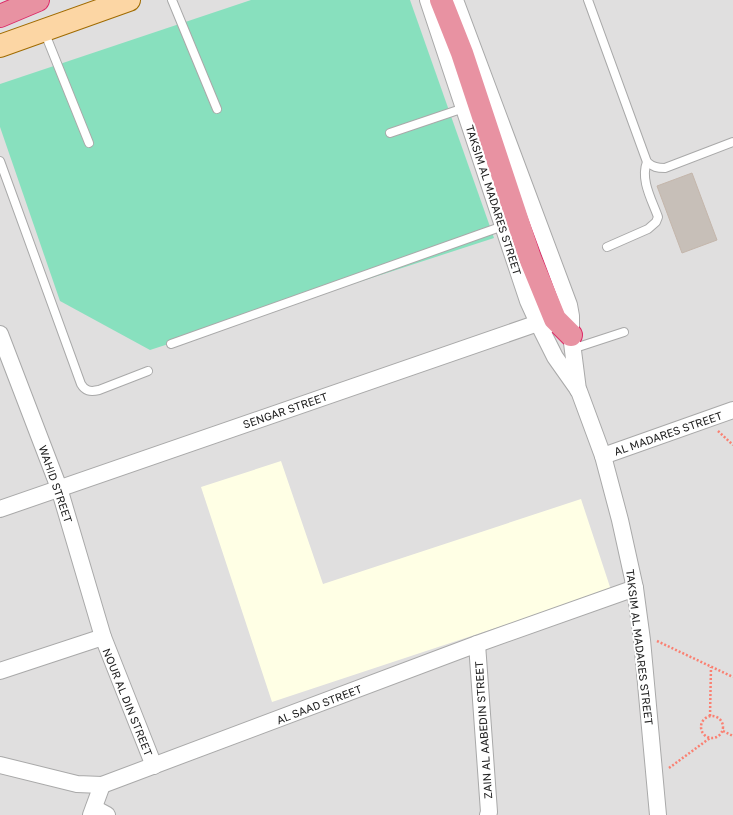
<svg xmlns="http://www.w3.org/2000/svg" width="733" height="815" font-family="'Golos Text',sans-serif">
	<rect width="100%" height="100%" fill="#f2efe9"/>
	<rect fill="#e0dfdf" x="0" y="0" width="733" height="815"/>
	<polygon fill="#ffffe5" points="281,461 323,584 581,499 611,590 272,702 201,487"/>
	<polygon fill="#88e0be" points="251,0 410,0 494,238 150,350 60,301 0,127 0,84"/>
	<polygon fill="#c7bfb8" stroke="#c4b6ab" points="692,173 717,240 682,253 657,186"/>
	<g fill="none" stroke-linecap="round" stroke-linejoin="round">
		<g stroke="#a9a9a9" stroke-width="10">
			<g id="service">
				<polyline points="172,0 217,109"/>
				<path d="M588 0 647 162C653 167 657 168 665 168L733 142"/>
				<polyline points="44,31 89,143"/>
				<polyline points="390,133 464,108"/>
				<path d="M0 161 81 384C85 391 90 392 99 390L148 371"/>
				<path d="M607 247 648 229 656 222 658 217C652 200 640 180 647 162"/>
				<polyline points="171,344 503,226"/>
				<polyline points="572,349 624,332"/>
			</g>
		</g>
		<g stroke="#a9a9a9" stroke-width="18">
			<g id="minor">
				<polyline points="428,0 528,301 538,323 555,357 579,391 603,456 620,520 635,588 642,640 658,815"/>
				<polyline points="455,0 569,305 571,316 571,335 578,390"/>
				<polyline points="0,334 59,488 103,637 154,766"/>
				<polyline points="603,456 733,410"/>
				<polyline points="0,509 538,323 547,326"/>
				<polyline points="477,644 489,812 488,815"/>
				<polyline points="0,671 103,637"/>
				<polyline points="0,765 77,784 102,785 477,644 635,588"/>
				<polyline points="94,808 107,815"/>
				<polyline points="91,815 102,785"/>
			</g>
		</g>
		<g stroke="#a06b00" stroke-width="24">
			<polyline id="primary" points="0,46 129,0"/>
		</g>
		<g stroke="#dc2a67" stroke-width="24">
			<g id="motorway">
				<polyline points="441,0 462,53 530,258 555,319 571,335"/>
				<polyline points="0,16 38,0"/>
			</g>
		</g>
		<g stroke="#fa8072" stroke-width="2.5" stroke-dasharray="2 2" stroke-linecap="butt">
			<polyline points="718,431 733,445"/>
			<polyline points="657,641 733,677"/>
			<circle cx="712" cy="727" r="11"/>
			<polyline points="710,716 711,667"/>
			<polyline points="723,731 733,736"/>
			<polyline points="669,768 710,738"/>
		</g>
		<use href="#service" stroke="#fff" stroke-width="8"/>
		<use href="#minor" stroke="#fff" stroke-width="16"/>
		<use href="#primary" stroke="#fcd6a4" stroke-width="22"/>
		<use href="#motorway" stroke="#e892a2" stroke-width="22"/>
	</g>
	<g text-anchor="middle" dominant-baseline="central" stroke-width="4" stroke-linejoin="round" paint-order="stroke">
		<g font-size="11" fill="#222" stroke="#fff">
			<text transform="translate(494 200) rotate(72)">TAKSIM AL MADARES STREET</text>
			<text transform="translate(285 410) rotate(-19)">SENGAR STREET</text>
			<text transform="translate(668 433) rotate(-19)">AL MADARES STREET</text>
			<text transform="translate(56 484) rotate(71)">WAHID STREET</text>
			<text transform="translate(640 647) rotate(83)">TAKSIM AL MADARES STREET</text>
			<text transform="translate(128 702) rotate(68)">NOUR AL DIN STREET</text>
			<text transform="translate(319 704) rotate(-21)">AL SAAD STREET</text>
			<text transform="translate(483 730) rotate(-94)">ZAIN AL AABEDIN STREET</text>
		</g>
	</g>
</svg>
